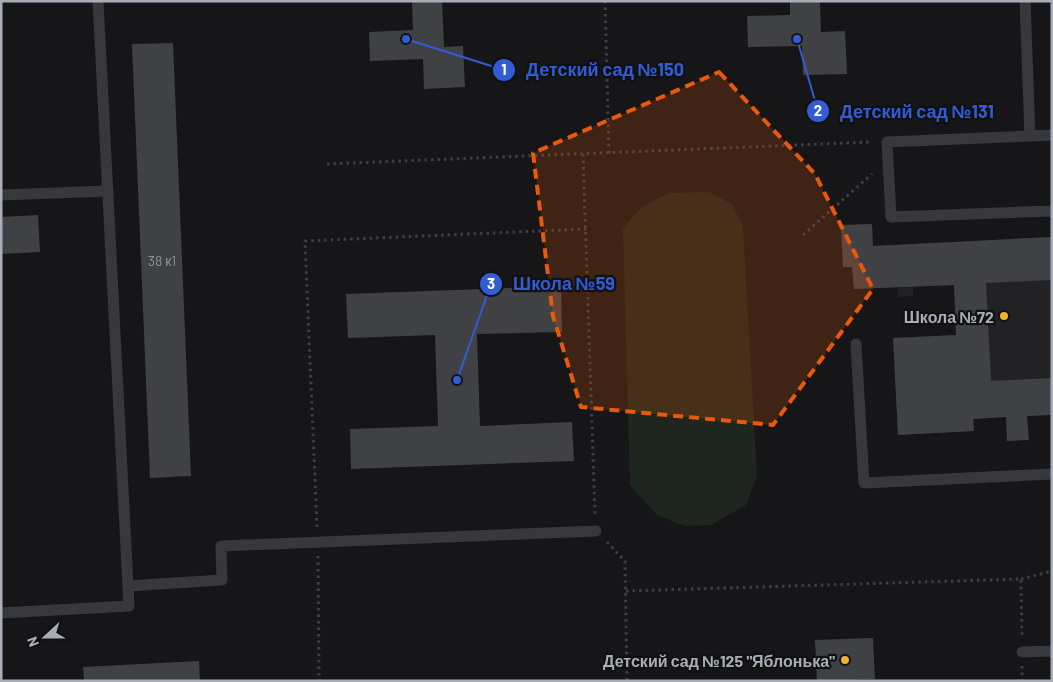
<svg xmlns="http://www.w3.org/2000/svg" width="1053" height="682" font-family="Barlow,sans-serif">
	<rect width="100%" height="100%" fill="#161618"/>
	<polygon fill="#222225" points="872,224 873,246 1052,237 1052,415 1027,416 1029,440 1006,417 974,419 974,431 898,435 893,338 956,335 954,285 913,287 913,296 898,297 898,287 854,289 852,267 843,267 841,225"/>
	<polygon fill="#1e261f" points="709,192 732,204 743,227 757,476 746,505 711,525 684,526 656,514 630,485 623,228 642,207 669,193"/>
	<g fill="#404145">
		<polygon points="412,1 442,1 444,47 463,46 465,87 424,89 423,59 370,61 369,32 413,30"/>
		<polygon points="790,1 820,1 821,32 845,31 847,74 803,75 802,46 748,47 747,16 790,15"/>
		<polygon points="173,43 191,476 150,478 132,44"/>
		<polygon points="38,215 40,252 1,254 1,217"/>
		<polygon points="872,224 873,246 1052,237 1052,280 986,283 991,381 1052,378 1052,415 1027,416 1029,440 1007,441 1006,417 973,419 974,431 898,435 893,338 956,335 954,285 854,289 852,267 843,267 841,225"/>
		<polygon points="561,286 562,332 477,334 480,426 572,422 574,461 351,469 350,429 438,426 435,335 348,338 346,294"/>
		<polygon points="873,638 875,679 817,681 815,640"/>
		<polygon points="199,661 200,681 84,681 83,667"/>
	</g>
	<g fill="none" stroke-linecap="round" stroke-linejoin="round">
		<g stroke="#3d3f44" stroke-width="3" stroke-dasharray="2.5 4" stroke-linecap="butt">
			<polyline points="605,1 609,153"/>
			<polyline points="583,154 595,515"/>
			<polyline points="327,164 871,142"/>
			<polyline points="803,235 872,174"/>
			<polyline points="317,527 305,241 586,229"/>
			<polyline points="607,542 625,561 627,681"/>
			<polyline points="318,556 319,681"/>
			<polyline points="1021,579 1052,571"/>
			<polyline points="626,591 1021,579 1022,638"/>
			<polyline points="1022,666 1022,681"/>
		</g>
		<g stroke="#37383d" stroke-width="11">
			<polyline points="1025,1 1030,136 1052,135"/>
			<polyline points="1030,136 887,142 891,217 1052,211"/>
			<polyline points="1,195 108,191"/>
			<polyline points="856,344 864,483 1052,474"/>
			<polyline points="128,586 222,580 221,546 596,531"/>
			<polyline points="1,613 129,606 98,1"/>
			<polyline points="1022,652 1052,651"/>
		</g>
	</g>
	<path fill="#e8590c" fill-opacity="0.2" stroke="#e8590c" stroke-width="4" stroke-dasharray="10 6" stroke-linejoin="round" d="M719 72 815 174 873 289 773 425 581 407 553 316 533 153Z"/>
	<g fill="#f2b134" stroke="#111113" stroke-width="2">
		<circle cx="1004" cy="316" r="5"/>
		<circle cx="845" cy="660" r="5"/>
	</g>
	<g text-anchor="middle" dominant-baseline="central" stroke-width="4.5" stroke-linejoin="round" paint-order="stroke">
		<g font-size="14" fill="#8e929b">
			<text x="162" y="260">38 к1</text>
		</g>
		<g font-size="16" font-weight="bold" fill="#a8adb8" stroke="#111113" text-anchor="end">
			<text x="994" y="316">Школа №72</text>
			<text x="835" y="660">Детский сад №125 "Яблонька"</text>
		</g>
	</g>
	<path fill="none" stroke="#325cd3" stroke-width="2" d="M406 39L504 70M797 39L818 111M457 380L491 284"/>
	<g fill="#325cd3" stroke="#111113" stroke-width="2">
		<circle cx="406" cy="39" r="5"/>
		<circle cx="797" cy="39" r="5"/>
		<circle cx="457" cy="380" r="5"/>
		<circle cx="504" cy="70" r="12"/>
		<circle cx="818" cy="111" r="12"/>
		<circle cx="491" cy="284" r="12"/>
	</g>
	<g font-size="15" text-anchor="middle" font-weight="bold" fill="#fff">
		<text x="504" y="75">1</text>
		<text x="818" y="116">2</text>
		<text x="491" y="289">3</text>
	</g>
	<g font-size="18" text-anchor="middle" font-weight="bold" fill="#325cd3" stroke="#111113" stroke-width="4.5" stroke-linejoin="round" paint-order="stroke">
		<text x="605" y="76">Детский сад №150</text>
		<text x="917" y="118">Детский сад №131</text>
		<text x="564" y="290">Школа №59</text>
	</g>
	<rect width="1053" height="682" fill="none" stroke="#a8adb8" stroke-width="5"/>
	<g transform="translate(45 637) rotate(249)" stroke="#111113" stroke-width="4" paint-order="stroke">
	<path d="M0-4L9 19L0 12L-9 19Z" fill="#a8adb8"/>
	<text y="-8" font-size="14" font-weight="bold" text-anchor="middle" fill="#a8adb8">N</text>
	</g>
</svg>
